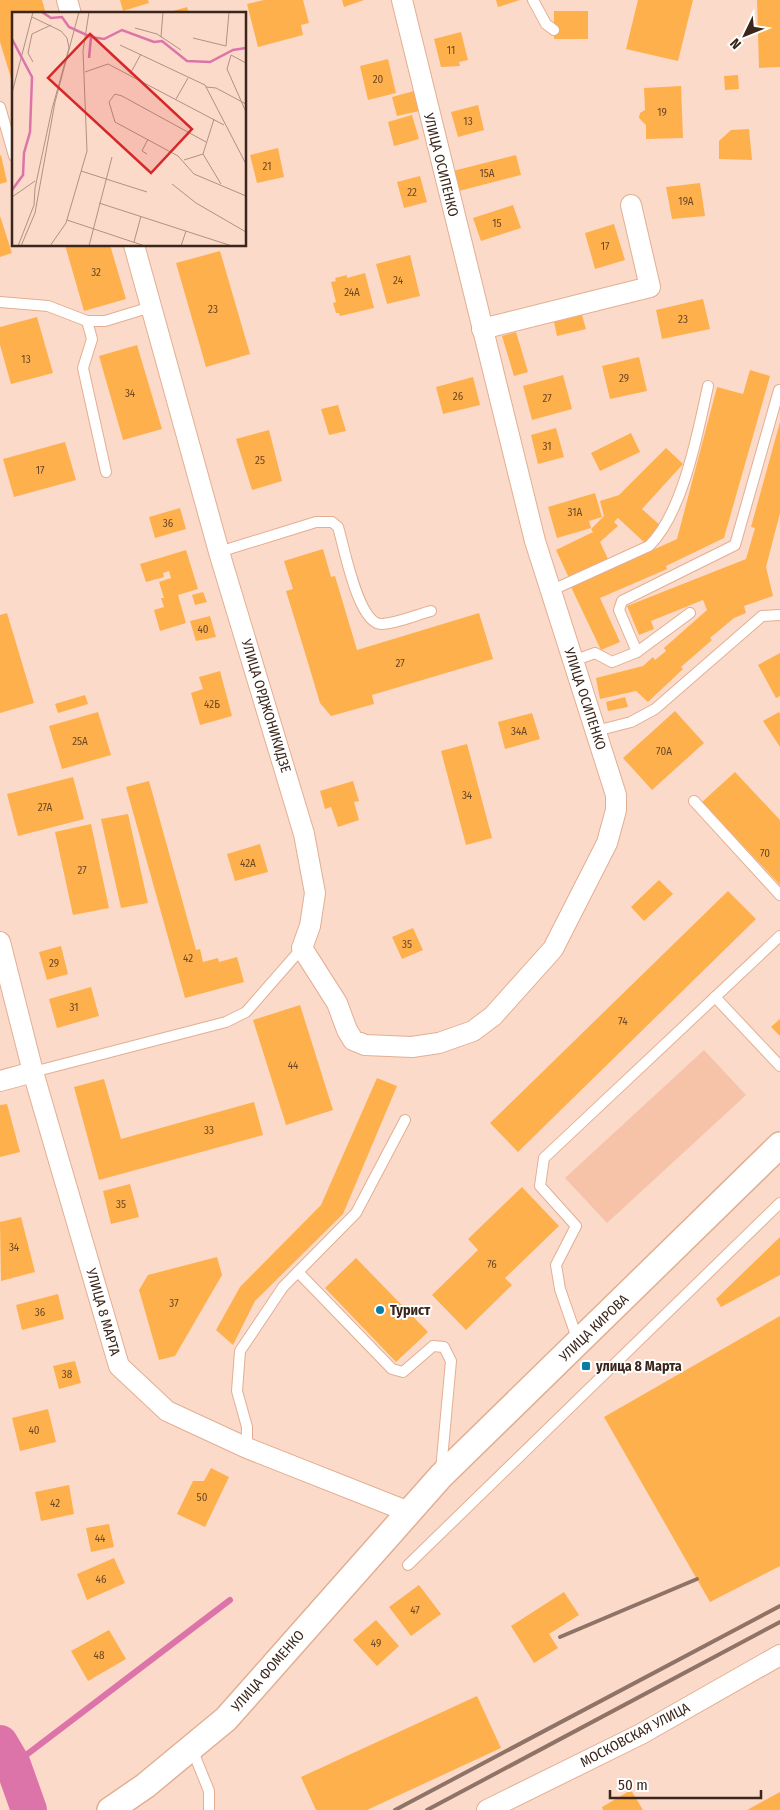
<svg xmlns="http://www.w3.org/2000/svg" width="780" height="1810" font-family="'Fira Sans Condensed',sans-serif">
	<rect width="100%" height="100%" fill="#fcdac9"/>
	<polygon fill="#f6c3a8" points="704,1050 746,1095 607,1223 565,1178"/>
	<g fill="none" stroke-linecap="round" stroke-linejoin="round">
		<polyline stroke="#dd74a9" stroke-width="6" points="13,1765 230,1600"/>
		<polyline stroke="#dd74a9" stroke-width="36" points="0,1743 13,1765 29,1810"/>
	</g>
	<g fill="#feb04d">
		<polygon points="0,0 42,0 46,14 14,14 14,88 0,42"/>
		<polygon points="120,0 148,0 149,3 123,11"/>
		<polygon points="264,0 303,0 309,23 301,25 303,35 258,47 247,4"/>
		<polygon points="342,0 364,0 344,7"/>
		<polygon points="496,0 520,0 498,7"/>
		<polygon points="638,0 693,0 678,61 626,49"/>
		<polygon points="757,0 780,0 780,67 759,68"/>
		<polygon points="187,7 189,14 166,14 166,13"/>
		<rect x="554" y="11" width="34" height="28"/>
		<polygon points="461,32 468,60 459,62 460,66 441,67 434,39"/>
		<polygon points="388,59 396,93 368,100 360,66"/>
		<polygon points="738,75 739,89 725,90 724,76"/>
		<polygon points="681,86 683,138 646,139 646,125 639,118 640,113 645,110 644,88"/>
		<polygon points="414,91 419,111 397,116 392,97"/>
		<polygon points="478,105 484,130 458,137 451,112"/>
		<polygon points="412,115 419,139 394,146 388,122"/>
		<polygon points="749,129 752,160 719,159 719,141 731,130"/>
		<polygon points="278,148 284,177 257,183 250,155"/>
		<polygon points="1,155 7,182 0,184 0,156"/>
		<polygon points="516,155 521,175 459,191 453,171"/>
		<polygon points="420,176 427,202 404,208 397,182"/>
		<polygon points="700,183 705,216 672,219 666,187"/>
		<polygon points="513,205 521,228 481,241 473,218"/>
		<polygon points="0,216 12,253 0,257"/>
		<polygon points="614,224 625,260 595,269 585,233"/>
		<polygon points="65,245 110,245 126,299 84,311"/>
		<polygon points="220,251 250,354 206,367 176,263"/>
		<polygon points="410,255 420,296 387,304 376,264"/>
		<polygon points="365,273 374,308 340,316 339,313 336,313 333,303 336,302 331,282 336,281 335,278 347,275 347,278"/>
		<polygon points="703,299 710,329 662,339 656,310"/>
		<polygon points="582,315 586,329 557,336 554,322"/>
		<polygon points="37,317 53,373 11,384 0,345 0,327"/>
		<polygon points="516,332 528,372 514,376 502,336"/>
		<polygon points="137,345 162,429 123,440 99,356"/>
		<polygon points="639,357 647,391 610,399 602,366"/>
		<polygon points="750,370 770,376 724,538 666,566 667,569 600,598 620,642 601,650 571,587 677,539 717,387 743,394"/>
		<polygon points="563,375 572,409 532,420 523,386"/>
		<polygon points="473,377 480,405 443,414 436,387"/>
		<polygon points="338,405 346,431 329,435 321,409"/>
		<polygon points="780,422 780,513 766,567 773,596 744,606 746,613 734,618 710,638 712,640 681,667 683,669 648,702 636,691 600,699 596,678 643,666 653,657 655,660 666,651 664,648 707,610 703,600 651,621 654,629 639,635 627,606 746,559 755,528 751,527"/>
		<polygon points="556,428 564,457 538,464 531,435"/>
		<polygon points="269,430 282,481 252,490 236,439"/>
		<polygon points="631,433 640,452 600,471 591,453"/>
		<polygon points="65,442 76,480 14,497 3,459"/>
		<polygon points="666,448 683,464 642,509 661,526 645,543 618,518 614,522 618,526 600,542 608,559 569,578 556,550 593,532 591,529 604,516 600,501 619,495"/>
		<polygon points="595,493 602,517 589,521 591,528 557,538 548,507"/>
		<polygon points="180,508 186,529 155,538 149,517"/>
		<polygon points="323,549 331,577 335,576 357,650 479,613 493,659 372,695 374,704 331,716 320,703 309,666 286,591 293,589 284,561"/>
		<polygon points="186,550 198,589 178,595 186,623 160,631 154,610 164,607 161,598 164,598 159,582 171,578 169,571 163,573 164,577 146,582 140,564"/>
		<polygon points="203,592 207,602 195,605 192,595"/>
		<polygon points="7,613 34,703 0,713 0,615"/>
		<polygon points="210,616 216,637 196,641 190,621"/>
		<polygon points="780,653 780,696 776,698 758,665"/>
		<polygon points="220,671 232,716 200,725 191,693 203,689 199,677"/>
		<polygon points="85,695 88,704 58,713 55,704"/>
		<polygon points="625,697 628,707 608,711 606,702"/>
		<polygon points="675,711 704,743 652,790 623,758"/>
		<polygon points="98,712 111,755 62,769 49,726"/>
		<polygon points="779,712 780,714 780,747 763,721"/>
		<polygon points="532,713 540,739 505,749 498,722"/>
		<polygon points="467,744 492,838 466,845 441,751"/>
		<polygon points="735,772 780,820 780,885 702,802"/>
		<polygon points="73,777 84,819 18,836 7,794"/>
		<polygon points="149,781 196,950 200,949 203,962 218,958 219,962 237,957 244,982 185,998 126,787"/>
		<polygon points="353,781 359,801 354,802 359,820 338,827 331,807 325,809 320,791"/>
		<polygon points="128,814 148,903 121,908 101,819"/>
		<polygon points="91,824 109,908 73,915 55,832"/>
		<polygon points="260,844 268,872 235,881 227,854"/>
		<polygon points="659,880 673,894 644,921 631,907"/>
		<polygon points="728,891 756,919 518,1152 490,1123"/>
		<polygon points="413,928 423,950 402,959 392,937"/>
		<polygon points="61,946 68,974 47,980 39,952"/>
		<polygon points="91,987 99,1016 57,1028 49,999"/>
		<polygon points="300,1005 333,1110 286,1125 253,1020"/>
		<polygon points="780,1019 780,1036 771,1027"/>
		<polygon points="377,1078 397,1086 343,1214 255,1301 233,1345 216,1330 240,1287 321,1205"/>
		<polygon points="104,1079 121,1139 254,1102 263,1135 99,1180 74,1087"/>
		<polygon points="7,1104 20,1152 0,1157 0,1105"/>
		<polygon points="130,1184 139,1217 111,1224 103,1191"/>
		<polygon points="522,1187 559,1226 505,1278 512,1285 466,1330 432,1295 478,1250 468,1239"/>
		<polygon points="21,1217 35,1272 1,1281 0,1222"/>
		<polygon points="780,1237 780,1275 721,1307 716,1299"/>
		<polygon points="217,1257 222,1275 175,1356 159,1360 139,1290 148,1275"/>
		<polygon points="356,1258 428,1332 396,1362 325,1288"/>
		<polygon points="58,1294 64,1319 22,1330 16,1305"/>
		<polygon points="780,1316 780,1566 710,1602 604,1417"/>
		<polygon points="75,1361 81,1383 59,1389 53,1366"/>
		<polygon points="48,1409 56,1442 20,1451 12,1418"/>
		<polygon points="211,1468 229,1477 205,1527 177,1514 193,1481 204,1481"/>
		<polygon points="69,1485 74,1514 41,1521 35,1492"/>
		<polygon points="109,1524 114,1547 91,1552 86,1528"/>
		<polygon points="114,1558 125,1583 87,1600 77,1574"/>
		<polygon points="419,1585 441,1614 411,1636 389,1607"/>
		<polygon points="564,1592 579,1615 549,1634 558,1648 534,1663 511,1626"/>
		<polygon points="376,1620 399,1646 377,1666 353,1640"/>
		<polygon points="109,1630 126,1659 88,1681 71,1651"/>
		<polygon points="477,1696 501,1748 367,1810 316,1810 301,1777"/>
		<polygon points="631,1790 643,1810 603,1810 602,1807"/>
		<polygon points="780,1792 780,1810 747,1810"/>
	</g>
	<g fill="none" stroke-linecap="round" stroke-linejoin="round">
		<g stroke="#e3ae91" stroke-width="12">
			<g id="service">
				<polyline points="533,0 546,24 554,30"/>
				<polyline points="0,107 14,156"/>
				<polyline points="0,302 48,306 87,321 105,321 151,307"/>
				<polyline points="87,321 92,339 83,368 106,472"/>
				<path d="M219 552 316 522H332L338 527C344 546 358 625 382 624 398 623 416 615 431 611"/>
				<path d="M550 591 649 546C683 513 698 432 708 386"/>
				<polyline points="637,652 619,610 622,601 735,545 779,390"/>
				<polyline points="573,661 595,653 612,662 637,652 690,613"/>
				<polyline points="596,731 631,722 655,709 762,616 780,615"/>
				<polyline points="694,801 780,895"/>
				<polyline points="715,997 780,1066"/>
				<polyline points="33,1072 226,1022 246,1012 302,948"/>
				<polyline points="298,1272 392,1369 403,1372 433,1346 444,1347 451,1361 441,1470"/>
				<polyline points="578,1341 560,1289 556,1265 576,1226 540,1186 544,1158 780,936"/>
				<polyline points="247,1448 247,1427 237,1391 240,1351 283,1287 356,1213 405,1120"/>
				<polyline points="408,1565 780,1203"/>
				<polyline points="192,1749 209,1791 209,1810"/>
			</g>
		</g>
		<g stroke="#e3ae91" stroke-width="22">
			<g id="minor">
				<polyline points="67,0 71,14"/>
				<polyline points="134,245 219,552 304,834 315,893 310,926 302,948 337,1003 347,1030 353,1040 365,1045 412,1047 439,1043 473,1031 493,1016 553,949 607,843 616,810 616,795 535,541 402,0"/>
				<polyline points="482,329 650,287 631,205"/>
				<polyline points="0,942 33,1072 119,1366 167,1411 247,1448 409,1512"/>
				<polyline points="0,1081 33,1072"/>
				<polyline points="487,1810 641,1734 780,1655"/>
			</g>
		</g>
		<g stroke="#e3ae91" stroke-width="28">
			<polyline id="tertiary" points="110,1810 145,1786 226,1719 441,1476 780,1145"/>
		</g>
		<use href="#service" stroke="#fff" stroke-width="10"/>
		<use href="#minor" stroke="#fff" stroke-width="20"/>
		<use href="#tertiary" stroke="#fff" stroke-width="25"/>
		<g stroke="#8e7366" stroke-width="4">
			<polyline points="560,1637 697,1579"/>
			<polyline points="395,1810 780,1606"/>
			<polyline points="427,1810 780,1622"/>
		</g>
	</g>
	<g fill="#097ea5" stroke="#fff" stroke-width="2">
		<circle cx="380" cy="1310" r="5"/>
		<rect x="581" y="1361" width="10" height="10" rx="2.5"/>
	</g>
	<g text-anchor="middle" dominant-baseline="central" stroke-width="4" stroke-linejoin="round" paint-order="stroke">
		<g font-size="11" fill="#6c4828">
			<text x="451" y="50">11</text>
			<text x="378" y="79">20</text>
			<text x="662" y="112">19</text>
			<text x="468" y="121">13</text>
			<text x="267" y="166">21</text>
			<text x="487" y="173">15А</text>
			<text x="412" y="192">22</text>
			<text x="686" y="201">19А</text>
			<text x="497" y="223">15</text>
			<text x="605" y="246">17</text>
			<text x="96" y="272">32</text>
			<text x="398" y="280">24</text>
			<text x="352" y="292">24А</text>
			<text x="213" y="309">23</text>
			<text x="683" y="319">23</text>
			<text x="26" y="359">13</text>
			<text x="624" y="378">29</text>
			<text x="130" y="393">34</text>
			<text x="458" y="396">26</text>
			<text x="547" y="398">27</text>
			<text x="547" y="446">31</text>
			<text x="260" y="460">25</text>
			<text x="40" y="470">17</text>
			<text x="575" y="512">31А</text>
			<text x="168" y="523">36</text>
			<text x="203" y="629">40</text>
			<text x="400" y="663">27</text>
			<text x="212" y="704">42Б</text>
			<text x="519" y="731">34А</text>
			<text x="80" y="741">25А</text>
			<text x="664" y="751">70А</text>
			<text x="467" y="795">34</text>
			<text x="45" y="807">27А</text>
			<text x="765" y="853">70</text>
			<text x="248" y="863">42А</text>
			<text x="82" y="870">27</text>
			<text x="407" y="944">35</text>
			<text x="188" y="958">42</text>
			<text x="54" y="963">29</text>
			<text x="74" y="1007">31</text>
			<text x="623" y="1021">74</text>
			<text x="293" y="1065">44</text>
			<text x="209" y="1130">33</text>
			<text x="121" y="1204">35</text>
			<text x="14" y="1247">34</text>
			<text x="492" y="1264">76</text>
			<text x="174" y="1303">37</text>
			<text x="40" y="1312">36</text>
			<text x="67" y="1374">38</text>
			<text x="34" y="1430">40</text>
			<text x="202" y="1497">50</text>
			<text x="55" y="1503">42</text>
			<text x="100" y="1538">44</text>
			<text x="101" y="1579">46</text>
			<text x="415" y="1610">47</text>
			<text x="376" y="1643">49</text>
			<text x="99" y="1655">48</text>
		</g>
		<g font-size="14" fill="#3b261b" stroke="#fff">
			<text transform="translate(441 165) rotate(76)">УЛИЦА ОСИПЕНКО</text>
			<text transform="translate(585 699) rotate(72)">УЛИЦА ОСИПЕНКО</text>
			<text transform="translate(266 706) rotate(73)">УЛИЦА ОРДЖОНИКИДЗЕ</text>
			<text transform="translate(103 1312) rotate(74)">УЛИЦА 8 МАРТА</text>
			<text transform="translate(594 1328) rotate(-44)">УЛИЦА КИРОВА</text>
			<text transform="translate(268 1671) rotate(-49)">УЛИЦА ФОМЕНКО</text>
			<text transform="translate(635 1735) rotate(-28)">МОСКОВСКАЯ УЛИЦА</text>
		</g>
		<g font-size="14" font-weight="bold" fill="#3b261b" stroke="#fff" text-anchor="start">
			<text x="390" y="1310">Турист</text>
			<text x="596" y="1366">улица 8 Марта</text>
		</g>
	</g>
	<g transform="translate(12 12)">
		<rect width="234" height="234" fill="#fcdac9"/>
		<path fill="none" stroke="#dd74a9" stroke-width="2.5" d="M30 0 39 6 50 5 57 15 79 25 92 27 110 18 142 30 150 29 175 49 198 50 221 38 234 36M0 27 20 65 18 120 12 141 11 163 0 178M77 46 79 25"/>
		<path fill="none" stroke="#af9283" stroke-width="1" d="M123 16 145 22 169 38M149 25 151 0M181 26 214 34 217 0M108 33 193 73 234 152M21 50 16 41 20 22 39 13M234 51 219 43 215 57 234 100M73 60 96 52 212 113M118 62 129 42M194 75 204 76 234 92M0 81 21 0M164 87 176 66M194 130 110 84 103 82 97 90 103 110 166 144 182 162 234 184M135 142 130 139 136 127M191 142 209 172M172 148 191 142 202 107M69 159 135 180M160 172 184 191 234 220M0 185 23 169M87 191 220 234M55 208 133 234M122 230 129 204M6 234 22 193 23 176 40 97 57 36 55 26 49 19 20 5M9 234 23 201 43 90 67 0M38 234 54 211 75 139 71 39 77 0M77 234 100 145M169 234 174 219"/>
		<path fill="#d62828" fill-opacity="0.15" stroke="#d62828" stroke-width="2.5" d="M78 22 180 117 139 161 36 66Z"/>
		<rect width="234" height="234" fill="none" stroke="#3b261b" stroke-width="2.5"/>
	</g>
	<g transform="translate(745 35) rotate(227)" stroke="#ffffff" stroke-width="4" paint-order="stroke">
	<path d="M0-4L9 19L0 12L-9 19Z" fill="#3b261b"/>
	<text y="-8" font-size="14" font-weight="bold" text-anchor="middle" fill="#3b261b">N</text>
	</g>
	<path d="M610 1790v8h151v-8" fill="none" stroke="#3b261b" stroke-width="2.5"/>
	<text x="618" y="1790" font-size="15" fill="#3b261b" stroke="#ffffff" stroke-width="4" paint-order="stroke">50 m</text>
</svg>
